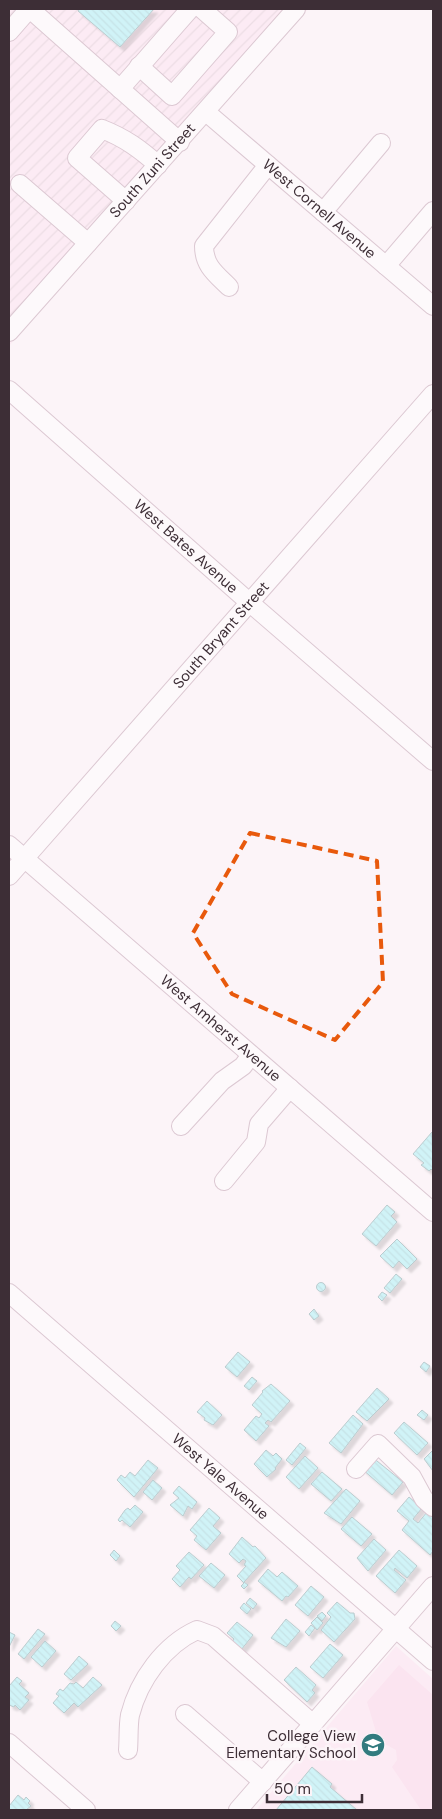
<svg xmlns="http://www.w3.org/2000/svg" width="442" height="1819" font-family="'DM Sans',sans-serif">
	<defs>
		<pattern id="industrial-furrows" width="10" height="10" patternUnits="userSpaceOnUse" patternTransform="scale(1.25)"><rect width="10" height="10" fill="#fde1ef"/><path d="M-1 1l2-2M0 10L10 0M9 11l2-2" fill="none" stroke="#dac1ce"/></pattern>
		<pattern id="building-back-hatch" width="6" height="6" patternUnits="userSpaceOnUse" patternTransform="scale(1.25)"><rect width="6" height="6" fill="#9bf1f5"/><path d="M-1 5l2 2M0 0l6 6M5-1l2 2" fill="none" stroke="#86cfd3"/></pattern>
		<filter id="shadow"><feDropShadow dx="4" dy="4" stdDeviation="1" flood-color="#0004"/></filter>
	</defs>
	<rect width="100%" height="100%" fill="#fcf4f8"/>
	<polygon fill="#fde1ef" points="396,1646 433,1679 433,1810 256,1810"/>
	<polygon fill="url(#industrial-furrows)" points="9,9 308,9 9,346"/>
	<polygon fill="#fad0e6" points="399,1665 433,1695 433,1810 421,1810 392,1767 397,1760 396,1750 387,1745 380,1745 367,1702"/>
	<g fill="url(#building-back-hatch)" stroke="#6e9b9d" filter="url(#shadow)">
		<polygon points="79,9 154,9 120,47 78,11"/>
		<polygon points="432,1132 433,1171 431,1169 429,1171 421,1165 424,1163 413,1154"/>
		<polygon points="387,1205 395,1212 391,1216 397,1222 376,1246 362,1234"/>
		<polygon points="397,1239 417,1259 407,1269 399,1261 393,1268 380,1256"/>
		<polygon points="396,1274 402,1279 390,1293 384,1288"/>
		<circle cx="321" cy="1287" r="4.5"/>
		<polygon points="382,1292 387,1295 382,1301 378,1297"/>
		<polygon points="314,1309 319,1316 314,1320 309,1314"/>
		<polygon points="238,1352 250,1362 237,1377 225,1367"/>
		<polygon points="424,1362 430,1366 426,1372 420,1367"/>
		<polygon points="252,1377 257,1381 249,1390 244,1386"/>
		<polygon points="271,1384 290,1401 271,1422 268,1420 265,1423 269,1426 256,1441 244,1430 256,1416 259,1418 262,1414 252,1405 263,1392 262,1391"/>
		<polygon points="377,1388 389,1399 367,1421 356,1412"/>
		<polygon points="207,1401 222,1415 213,1425 204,1420 205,1418 197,1412"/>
		<polygon points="422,1410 428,1415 424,1420 417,1415"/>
		<polygon points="353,1415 363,1424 341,1453 329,1443"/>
		<polygon points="404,1422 428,1443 417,1455 394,1433"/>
		<polygon points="300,1443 306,1448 292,1465 286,1460"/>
		<polygon points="266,1450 273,1456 276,1453 282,1459 275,1468 276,1469 267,1477 254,1464"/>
		<polygon points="433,1450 433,1471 424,1459"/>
		<polygon points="305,1456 318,1468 299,1489 286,1477"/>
		<polygon points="372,1457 403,1482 392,1495 362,1469"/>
		<polygon points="148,1460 158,1468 134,1497 117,1480 121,1475 125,1478 130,1472 135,1476"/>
		<polygon points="322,1472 342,1489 331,1501 311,1484"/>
		<polygon points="153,1480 162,1488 152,1500 143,1492"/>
		<polygon points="179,1486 197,1502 192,1509 188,1506 183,1516 170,1505 179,1498 173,1493"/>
		<polygon points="346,1489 360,1501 341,1524 324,1513"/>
		<polygon points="409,1497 422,1508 413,1519 418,1523 427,1512 433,1518 433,1551 430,1555 402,1530 409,1521 397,1511"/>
		<polygon points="135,1505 143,1512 130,1527 122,1520 120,1522 118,1520 125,1510 128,1508 130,1510"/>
		<polygon points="209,1508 220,1518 213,1526 221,1533 206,1550 194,1540 197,1536 190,1530"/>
		<polygon points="352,1517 372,1534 361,1546 341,1529"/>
		<polygon points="242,1537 253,1547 255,1546 266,1558 244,1582 248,1585 244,1589 241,1586 244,1583 237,1576 246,1566 244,1565 246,1561 243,1559 239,1563 229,1554"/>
		<polygon points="374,1539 386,1550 368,1571 357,1558"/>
		<polygon points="114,1550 120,1556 116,1561 110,1555"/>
		<polygon points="399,1550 417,1566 407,1578 395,1568 394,1570 406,1580 395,1593 376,1576"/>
		<polygon points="189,1552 204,1565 191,1579 189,1577 180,1587 172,1579 180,1570 176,1566"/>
		<polygon points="211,1563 225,1575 214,1588 199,1576"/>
		<polygon points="268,1569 277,1577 282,1572 298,1586 288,1597 286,1596 282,1601 258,1581"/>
		<polygon points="311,1586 324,1597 308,1616 295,1605"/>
		<polygon points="250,1598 257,1604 253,1609 246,1603"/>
		<polygon points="337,1602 350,1613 354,1613 355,1619 334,1642 321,1630 331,1617 327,1613"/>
		<polygon points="244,1603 251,1609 247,1614 240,1608"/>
		<polygon points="322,1612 326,1616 322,1621 317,1616"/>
		<polygon points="317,1617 323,1623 317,1630 311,1623"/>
		<polygon points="286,1619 300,1631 286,1647 271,1638"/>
		<polygon points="115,1621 121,1626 116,1631 111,1626"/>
		<polygon points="237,1622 253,1635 241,1650 232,1642 234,1639 227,1633"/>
		<polygon points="311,1625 315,1628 309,1636 305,1632"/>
		<polygon points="38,1629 45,1634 24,1659 18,1654"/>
		<polygon points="9,1632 15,1635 9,1647"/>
		<polygon points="45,1641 56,1651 42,1667 31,1657"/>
		<polygon points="330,1644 343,1655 323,1678 310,1667"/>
		<polygon points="79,1656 88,1664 71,1680 64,1674"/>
		<polygon points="296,1667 316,1685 312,1690 315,1693 307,1702 284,1680"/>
		<polygon points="17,1677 22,1681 19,1684 29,1693 25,1697 29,1700 20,1710 15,1705 14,1707 9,1705 9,1686"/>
		<polygon points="93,1677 102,1685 78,1707 74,1703 64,1713 53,1703 59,1696 56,1694 60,1689 63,1691 70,1683 74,1684 76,1682 83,1688"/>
		<polygon points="312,1767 332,1784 330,1787 357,1810 276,1810"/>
		<polygon points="18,1795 24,1800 26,1797 30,1801 28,1803 31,1806 26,1810 9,1810 9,1806"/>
	</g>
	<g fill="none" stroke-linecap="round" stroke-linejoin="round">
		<g stroke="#b693a5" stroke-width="20">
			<g id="minor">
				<polyline points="30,9 180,142"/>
				<polyline points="9,32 29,9"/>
				<polyline points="139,66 172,96 228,32 202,9"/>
				<polyline points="120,89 190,9"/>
				<path id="s1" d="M206 112 433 306"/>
				<polyline points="20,184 88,243"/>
				<path d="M126 201 77 158 102 129C125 138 140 149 158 165"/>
				<polyline points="323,212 381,143"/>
				<polyline points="386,266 433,211"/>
				<path d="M229 287C216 274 204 266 204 246L268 165"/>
				<path id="s2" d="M9 332 296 9"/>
				<path id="s3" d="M9 390 249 602 433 761"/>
				<path id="s4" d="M9 845 433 1212"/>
				<path id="s5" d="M9 876 433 394"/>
				<polyline points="181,1126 222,1081 243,1066 251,1055"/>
				<polyline points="224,1181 256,1142 259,1124 290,1088"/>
				<path id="s6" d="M9 1293 433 1661"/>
				<polyline points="356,1469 378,1444 412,1477 424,1499 433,1507"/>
				<polyline points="185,1714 263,1782"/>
				<polyline points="9,1743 86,1810"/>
				<path d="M128 1750C129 1738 128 1726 130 1715 139 1680 164 1645 197 1630L213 1636 313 1724"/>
				<polyline points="238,1810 433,1586"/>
			</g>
		</g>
		<use href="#minor" stroke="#fff" stroke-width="18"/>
	</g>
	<path d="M0 0H442V1819H0ZM250 833 377 861 383 982 335 1040 232 994 193 933Z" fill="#fcf4f8" fill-opacity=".55" fill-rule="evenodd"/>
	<path fill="none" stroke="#e8590c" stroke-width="4" stroke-dasharray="10 6" stroke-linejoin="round" d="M250 833 377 861 383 982 335 1040 232 994 193 933Z"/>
	<defs>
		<g id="school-disc" transform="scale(1.25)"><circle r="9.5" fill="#327b7f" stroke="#fcf4f8"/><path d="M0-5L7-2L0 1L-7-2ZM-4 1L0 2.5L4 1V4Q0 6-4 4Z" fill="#fff"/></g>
	</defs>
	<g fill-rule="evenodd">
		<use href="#school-disc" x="373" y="1745"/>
	</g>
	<g text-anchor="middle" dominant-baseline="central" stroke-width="5" stroke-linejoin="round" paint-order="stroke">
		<g font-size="15" fill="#3d2e36" stroke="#fcf4f8">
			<text stroke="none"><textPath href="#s2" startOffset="216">South Zuni Street</textPath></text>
			<text stroke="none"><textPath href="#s1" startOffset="149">West Cornell Avenue</textPath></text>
			<text stroke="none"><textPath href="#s3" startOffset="236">West Bates Avenue</textPath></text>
			<text stroke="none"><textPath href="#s5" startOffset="321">South Bryant Street</textPath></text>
			<text stroke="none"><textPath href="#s4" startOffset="280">West Amherst Avenue</textPath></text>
			<text stroke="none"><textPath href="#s6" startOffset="280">West Yale Avenue</textPath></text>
		</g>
		<g font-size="15" fill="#3d2e36" stroke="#fcf4f8" text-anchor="end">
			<text x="356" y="1736">College View<tspan x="356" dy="17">Elementary School</tspan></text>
		</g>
	</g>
	<rect width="442" height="1819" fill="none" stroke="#3d2e36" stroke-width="20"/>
	<path d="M267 1794v8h95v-8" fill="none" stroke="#3d2e36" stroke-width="2.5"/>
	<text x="274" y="1794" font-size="15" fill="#3d2e36" stroke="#fcf4f8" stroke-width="4" paint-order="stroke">50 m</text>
</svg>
